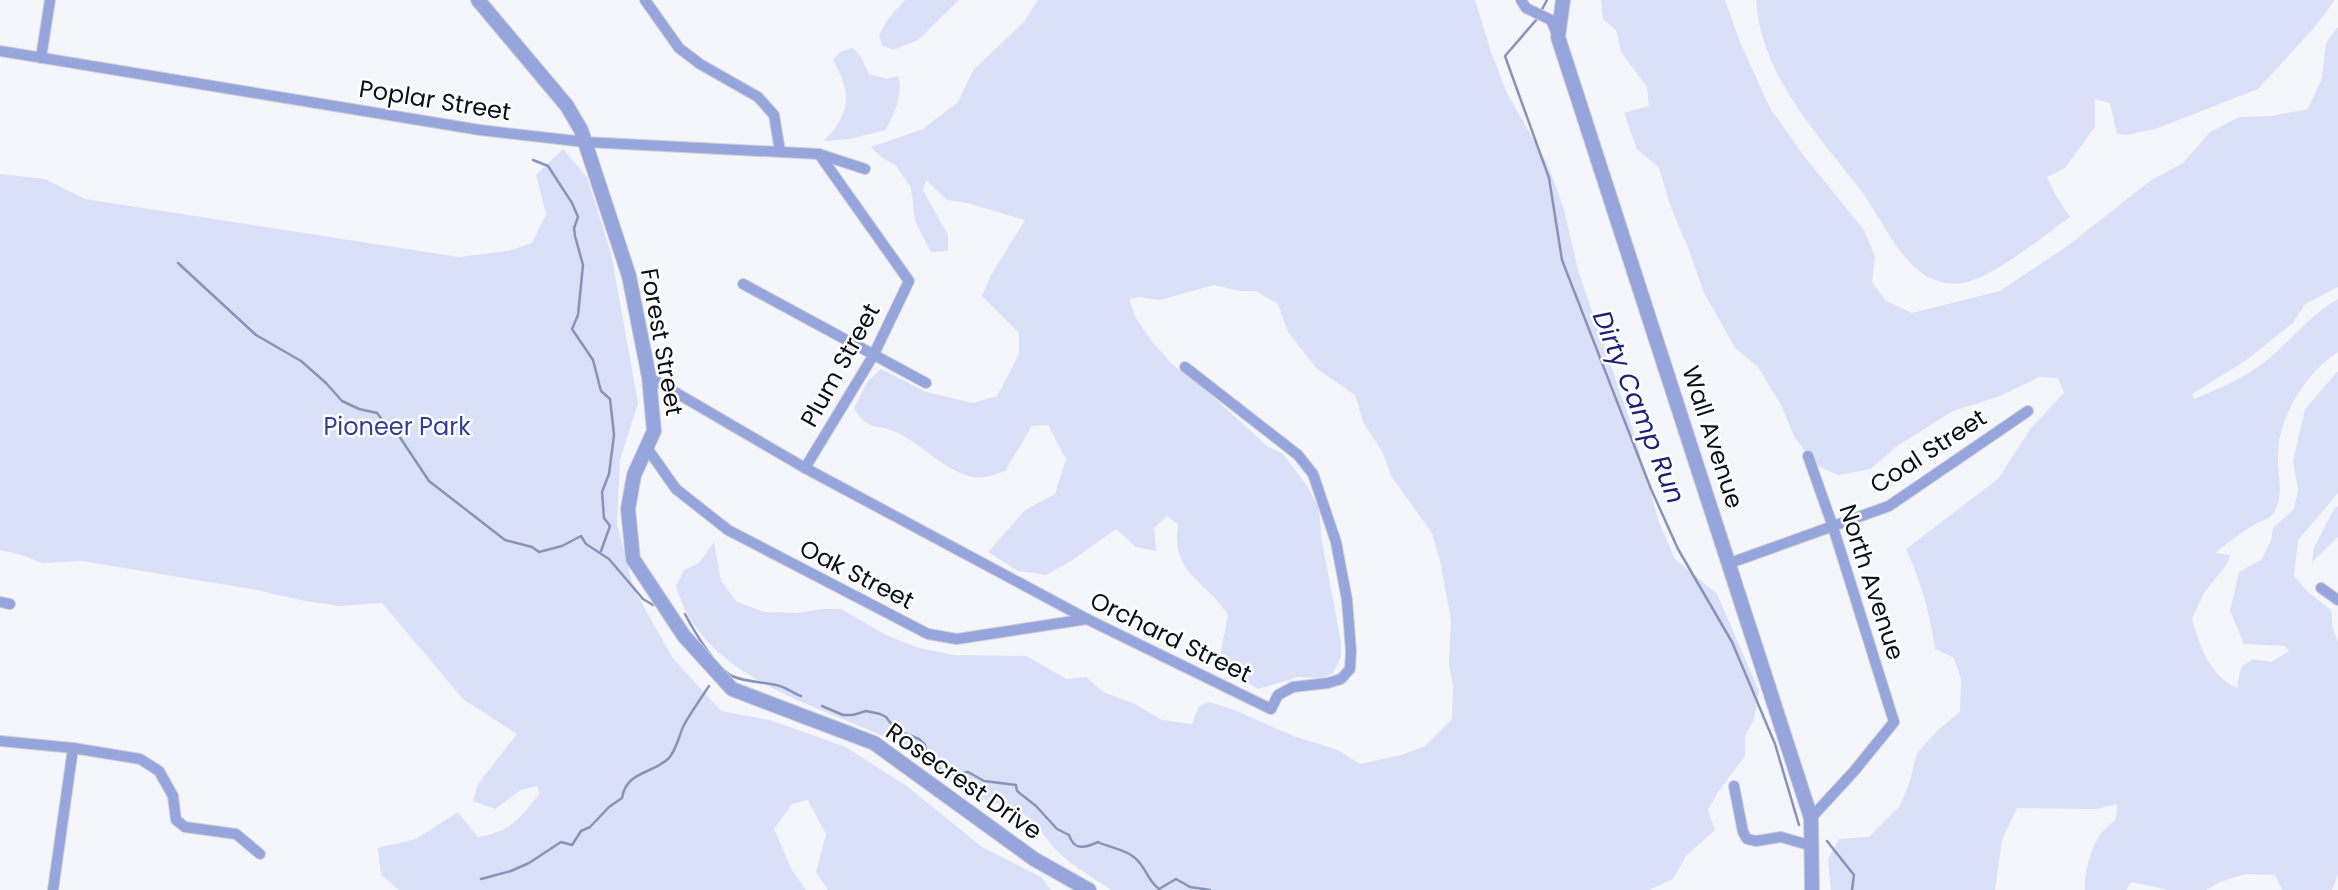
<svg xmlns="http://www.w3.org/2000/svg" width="2338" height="890" font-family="Poppins,sans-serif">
	<rect width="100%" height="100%" fill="#f5f6fb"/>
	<g fill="#d9e0f8">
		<polygon points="905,0 959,0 918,40 893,50 882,45 879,35 888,19"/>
		<path d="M1038 0H1475L1491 52 1507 93 1548 165 1564 209 1578 270 1633 430 1659 522 1675 559 1717 594 1759 691 1754 720 1745 736V756L1718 792 1708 810 1715 830 1686 856 1673 879 1649 890H1111C1094 878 1074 867 1059 853 1047 841 1037 823 1023 814 1005 803 981 801 963 790 947 780 933 764 917 754 835 705 706 689 676 586L684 570 699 563 714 542 721 581 737 602 764 612 797 613 822 609H841L886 635 919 648 954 655 1026 656 1067 679 1086 677 1103 692 1133 703 1162 720 1192 724 1199 706 1209 702 1232 709 1296 737 1338 750 1360 764 1401 755 1425 746 1452 719 1453 686 1449 666 1451 620 1441 565 1432 533 1391 476 1382 451 1364 424 1355 395 1317 369 1288 332 1278 304 1256 291H1240L1214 285 1160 300 1139 297 1129 299 1136 318 1153 343 1173 365 1210 394 1268 447 1282 453 1306 484 1319 508 1322 542 1341 642V657L1333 673 1324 678 1298 677 1258 689 1223 668 1221 651 1228 615C1207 581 1170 574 1178 524L1167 516 1154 528 1156 551 1136 547 1116 529 1071 561 1046 575 1018 571 988 552 1025 510 1055 494 1066 459 1048 425 1032 426 1005 471C995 474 982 480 973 477 945 471 924 446 898 433 878 423 867 432 854 408L867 382 881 369 926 392 973 403 997 396 1019 354V333L982 296 991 275 1025 220 967 203 947 200 926 180 923 190 948 235V251L931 252 915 221 911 187 895 165 881 157 871 147 923 129 958 102 974 69 1023 23Z"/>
		<path d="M1601 0H1725L1740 42 1770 108 1804 156 1864 230 1875 257 1872 282 1886 301 1912 313 2000 291 2066 247 2150 181 2183 163 2210 132 2239 117 2271 116 2308 109 2322 78 2326 43 2338 27V287L2305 304 2293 323 2245 361 2192 394 2194 399C2220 388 2245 378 2267 360 2292 340 2310 315 2338 299V352C2307 372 2281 413 2278 450 2276 472 2286 495 2273 514 2270 518 2264 520 2259 522 2243 531 2230 541 2215 553L2230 555 2227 564 2204 593 2192 619C2199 645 2210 676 2237 688L2241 667 2253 659 2271 662 2289 651 2285 646 2244 644 2230 611 2239 572 2261 560 2271 541 2273 528 2294 509 2298 490 2293 461 2305 409 2338 371V493L2298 540 2294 576 2307 591 2331 610 2333 629 2338 642V874L2332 890H2282L2275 875 2245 874 2220 882 2206 890H2169L2131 882 2126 890H2085C2084 873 2090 850 2100 835 2104 829 2111 824 2116 819L2117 804 2096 809 2017 808 2002 840 1995 890H1831L1828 859 1839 839 1869 837 1900 806 1910 781 1917 753 1937 731 1960 712 1961 679 1954 658 1935 649C1930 613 1921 582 1906 549L1998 479 2031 428 2064 393 2058 378 2039 377 2000 396 1953 411 1897 446 1871 469 1838 475 1816 465 1795 438 1781 405 1758 367 1736 349 1704 293 1689 250 1671 208 1659 168 1637 149 1624 113 1649 106 1647 87 1621 52 1616 30 1603 19Z"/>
		<path d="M1756 0H2335L2313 29 2258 89 2158 128 2127 135 2117 134 2110 103 2095 99V127L2065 168 2047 177 2055 194 2070 217C2045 235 1990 280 1962 283 1907 290 1886 222 1859 188 1816 132 1761 75 1756 0Z"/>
		<path d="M853 48 861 57 869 74 887 79 898 76C904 93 894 114 886 130L849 139 824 141C851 113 852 94 833 60L840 52Z"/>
		<path d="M563 149 587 177 611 253 638 403 620 460 617 524 634 589 672 657 721 711 770 720 846 747 908 787 982 847 1041 877 1051 890H828L816 872 826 834 808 800 792 804 774 829 792 870 806 890H399L381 875 378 848 416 839 458 812 478 837C512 831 519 819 540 793L537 786 521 790 495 809 473 801 478 784 517 734 463 699 382 603 340 606 305 601 257 590 82 561 42 563 19 554 0 550V174L45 179 85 199 459 257 508 251 532 243 546 214 536 175Z"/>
		<polygon points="2338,506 2338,537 2312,562 2314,548 2334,509"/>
	</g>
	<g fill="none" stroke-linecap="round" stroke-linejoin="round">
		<g stroke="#8893b7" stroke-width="2.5">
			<polyline points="1540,13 1547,0"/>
			<polyline points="1537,19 1505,56 1549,178 1562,260 1651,489 1678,549 1732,642 1775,744 1799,825"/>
			<polyline points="533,160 548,166 572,203 578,217 574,228 575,236 583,265 578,315 572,329 593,360 601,391 610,399 614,435 609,474 602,492 604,518 610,526 601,551"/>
			<polyline points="178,263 256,335 301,361 326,383 342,401 359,409 377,413 389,429 399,436 429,481 505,540 532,547 539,552 562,546 581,536 586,544 609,559 643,599 653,605"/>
			<path d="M685 614C694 631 715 667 732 676 745 682 762 682 776 685 784 686 793 693 801 696"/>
			<path d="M822 706 843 715H853L866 711 880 714 886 717 896 730 919 739 925 745 927 759C945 774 946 776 968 772L984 781 1016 785 1017 791 1036 806 1057 829 1069 835C1074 851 1085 848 1098 842 1110 848 1125 849 1135 858 1146 867 1147 880 1159 889L1176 879 1190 887 1210 890"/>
			<polyline points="1827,841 1854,875 1852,890"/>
			<path d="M481 879 511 871 529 863 561 842 572 845 581 831 590 827 609 807 622 798C626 771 653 774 669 758 677 749 679 734 685 723 692 711 701 698 709 686"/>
		</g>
		<g stroke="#d0d1d7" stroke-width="12">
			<g id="minor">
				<polyline points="645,0 679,48 700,64 758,97 774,115 780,151"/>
				<polyline points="1521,0 1526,8 1551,20 1557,34"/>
				<polyline points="0,51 480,130 585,142 819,154 865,169"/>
				<polyline points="41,58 50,0"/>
				<polyline points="743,284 926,383"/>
				<polyline points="649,377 805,468 1087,619 1271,709 1278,695 1293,687 1328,683 1341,679 1350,669 1351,651 1347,600 1336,542 1313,474 1298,455 1185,367"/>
				<polyline points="647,448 676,489 728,530 928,634 957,639 1087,619"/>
				<polyline points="1808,456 1833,527 1894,722 1855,770 1811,818"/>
				<polyline points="805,468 873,356 909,281 819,154"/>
				<polyline points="1730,563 1889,506 2028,411"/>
				<polyline points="2321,588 2338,600"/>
				<polyline points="0,602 10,604"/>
				<polyline points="0,741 73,748 140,759 159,771 173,796 176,820 185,827 236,834 260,854"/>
				<polyline points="1734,786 1743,832 1747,839 1756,841 1781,837 1812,846"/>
				<polyline points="53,890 73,748"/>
			</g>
		</g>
		<g stroke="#d0d1d7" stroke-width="16">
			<g id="tertiary">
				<polyline points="478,0 567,106 581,130 629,276 649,377 654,431 634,475 628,509 633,559 684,636 732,689 874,743 1034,859 1089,890"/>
				<polyline points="1563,0 1558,37 1811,818 1812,890"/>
			</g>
		</g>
		<use href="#minor" stroke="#96a5db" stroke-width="10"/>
		<use href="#tertiary" stroke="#96a5db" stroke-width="14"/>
	</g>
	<g text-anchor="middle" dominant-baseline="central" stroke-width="5" stroke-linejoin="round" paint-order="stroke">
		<g font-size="24" fill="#0d0f17" stroke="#fff">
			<text transform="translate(435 100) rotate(9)">Poplar Street</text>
			<text transform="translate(662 342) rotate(80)">Forest Street</text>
			<text transform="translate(840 365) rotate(-61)">Plum Street</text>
			<text transform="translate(1713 437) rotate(72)">Wall Avenue</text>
			<text transform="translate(1928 451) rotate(-33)">Coal Street</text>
			<text transform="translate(857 574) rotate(27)">Oak Street</text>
			<text transform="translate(1872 582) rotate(72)">North Avenue</text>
			<text transform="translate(1171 637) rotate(26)">Orchard Street</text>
			<text transform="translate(964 781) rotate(35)">Rosecrest Drive</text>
		</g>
		<g font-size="24" fill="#323f99" stroke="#fff">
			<text x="397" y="426">Pioneer Park</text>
		</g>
		<g font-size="26" font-style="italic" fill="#1c2179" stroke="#fff">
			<text transform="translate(1639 407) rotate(68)">Dirty Camp Run</text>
		</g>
	</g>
</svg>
